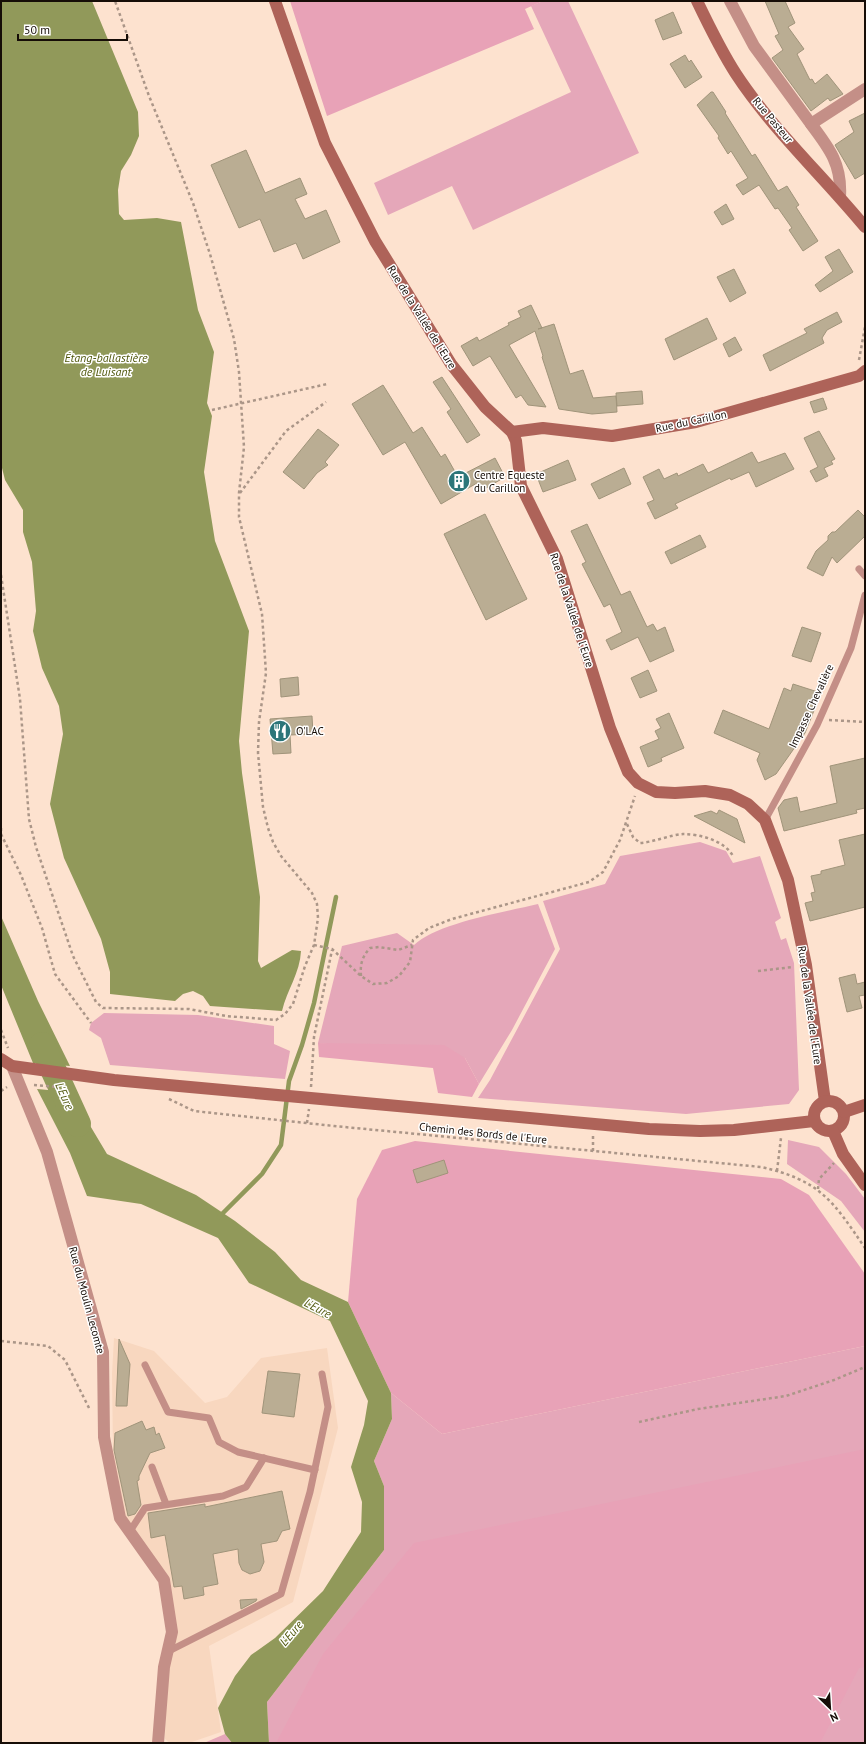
<svg xmlns="http://www.w3.org/2000/svg" width="866" height="1744" font-family="'PT Sans',sans-serif">
	<rect width="100%" height="100%" fill="#fde2cf"/>
	<polygon fill="#f8d7bf" points="114,1338 154,1351 205,1403 227,1397 261,1358 327,1348 338,1428 293,1602 209,1646 221,1732 189,1743 170,1743 165,1739 169,1577 124,1517 113,1451 112,1374"/>
	<g fill="#e5a7b9">
		<polygon points="543,1 568,1 639,153 473,230 452,186 388,215 374,183 571,92 531,6"/>
		<polygon points="700,842 726,851 733,863 760,856 781,918 775,922 781,940 786,938 794,963 799,1090 789,1104 686,1114 478,1098 490,1080 560,949 543,901 605,884 620,856"/>
		<path d="M538 904 555 949 512 1030 479 1084 465 1058 318 1043 342 946 397 933 414 945C437 923 505 912 538 904Z"/>
		<polygon points="104,1013 198,1015 274,1026 274,1044 290,1051 285,1079 110,1065 101,1038 89,1030 91,1023"/>
		<polygon points="788,1140 819,1147 846,1174 865,1199 865,1232 841,1201 787,1164"/>
		<polygon points="865,1346 865,1743 269,1743 267,1702 384,1550 384,1486 374,1461 392,1419 391,1393 442,1434"/>
		<polygon points="225,1734 232,1743 204,1743"/>
	</g>
	<g fill="#e8a2b7">
		<polygon points="290,1 543,1 525,9 534,29 327,116"/>
		<polygon points="318,1043 444,1045 465,1058 479,1084 472,1097 438,1093 433,1068 319,1057"/>
		<polygon points="415,1141 781,1179 809,1195 865,1274 865,1346 442,1434 391,1393 348,1302 357,1199 382,1150"/>
		<polygon points="865,1449 865,1667 859,1668 820,1743 276,1743 323,1654 414,1543"/>
	</g>
	<g fill="#91995a">
		<path d="M1 1H92L138 112 139 136 131 155 121 171 118 190 119 214 124 220 157 218 181 222 198 310 214 352 207 403 212 416 204 472 215 541 249 631 239 741 242 773 260 897 258 961 261 968 292 950 301 951C300 973 287 990 282 1011L210 1006 203 996 193 991 183 994 175 1001 110 994V972L101 939 64 858 50 804 63 734 59 706 42 668 33 631 36 611 32 562 23 532V510L5 480 1 464Z"/>
		<polygon points="1,916 38,1001 70,1066 33,1063 1,985"/>
		<polygon points="37,1089 70,1092 107,1154 196,1195 235,1221 275,1252 301,1280 348,1302 391,1393 392,1419 374,1461 384,1486 384,1550 267,1702 269,1743 232,1743 225,1734 218,1708 235,1676 251,1655 275,1638 323,1591 361,1532 362,1502 351,1467 364,1425 368,1401 330,1321 249,1283 218,1238 141,1204 87,1196 70,1153"/>
	</g>
	<g fill="none" stroke-linecap="round" stroke-linejoin="round">
		<polyline stroke="#91995a" stroke-width="4.5" points="219,1217 262,1174 281,1145 289,1081 302,1045 314,1003 336,897"/>
		<polyline stroke="#91995a" stroke-width="26" points="42,1045 78,1124"/>
	</g>
	<g fill="#baad93" stroke="#a0947a">
		<polygon points="765,1 785,1 795,23 788,27 804,49 797,54 810,80 812,79 815,84 827,74 843,94 830,101 828,98 811,111 772,58 783,50 775,36 779,34"/>
		<polygon points="673,12 682,33 663,40 655,20"/>
		<polygon points="685,55 689,62 691,60 702,77 685,88 670,64"/>
		<polygon points="711,92 713,92 726,112 725,113 752,156 755,154 778,191 787,186 799,205 796,207 818,241 803,251 789,230 792,228 778,208 775,209 759,185 743,195 736,185 748,178 731,151 728,154 718,138 719,136 697,105"/>
		<polygon points="865,113 865,173 855,179 835,145 854,132 849,121"/>
		<polygon points="246,150 265,193 300,178 307,194 295,199 305,219 326,210 340,242 303,259 296,243 274,252 260,219 239,228 211,165"/>
		<polygon points="726,204 734,219 722,225 714,212"/>
		<polygon points="839,249 853,272 820,292 815,285 833,271 825,257"/>
		<polygon points="734,269 746,293 730,302 717,277"/>
		<polygon points="531,305 542,328 538,329 554,324 570,374 583,370 593,398 616,396 617,412 592,414 559,409 542,357 543,356 535,331 509,345 546,407 528,405 521,395 516,398 490,356 473,366 461,346 477,337 479,341 509,325 508,323 521,317 518,311"/>
		<polygon points="837,312 842,322 827,330 822,338 824,343 770,371 763,355 807,333 804,329"/>
		<polygon points="707,318 717,339 674,360 665,339"/>
		<polygon points="735,337 742,350 729,357 723,344"/>
		<polygon points="442,377 480,435 467,443 447,412 451,409 433,382"/>
		<polygon points="383,385 413,433 422,427 441,457 445,454 458,477 495,458 505,477 481,491 477,483 441,504 405,442 383,455 352,404"/>
		<polygon points="642,391 643,404 617,406 616,393"/>
		<polygon points="823,398 827,409 814,413 810,402"/>
		<polygon points="318,429 339,445 325,462 328,465 317,473 304,489 283,472"/>
		<polygon points="819,431 835,459 831,461 833,464 824,468 828,476 816,482 810,471 818,467 804,438"/>
		<polygon points="752,452 758,463 785,453 794,469 756,487 749,472 731,480 730,478 675,504 678,508 655,519 647,503 654,500 643,477 659,469 664,479 677,473 678,476 703,464 708,473"/>
		<polygon points="568,460 576,480 543,492 536,474"/>
		<polygon points="624,468 631,484 599,499 591,484"/>
		<polygon points="858,510 865,517 865,536 837,563 832,557 823,576 807,568 816,551 828,540 828,536 832,532 835,532"/>
		<polygon points="485,514 527,599 486,620 444,534"/>
		<polygon points="587,524 621,595 630,591 647,627 653,624 657,631 665,627 674,651 650,662 638,637 611,650 606,640 622,632 610,604 604,607 582,564 586,562 571,531"/>
		<polygon points="700,535 706,547 671,564 665,552"/>
		<polygon points="802,627 821,633 811,662 792,656"/>
		<polygon points="648,670 657,691 640,698 631,678"/>
		<polygon points="298,677 299,695 281,697 280,679"/>
		<polygon points="793,684 821,693 805,733 776,774 765,780 757,760 760,753 714,733 723,710 769,729 784,688 791,691"/>
		<polygon points="669,713 684,748 661,758 662,761 648,767 640,747 659,739 655,731 661,728 656,719"/>
		<polygon points="312,716 313,734 290,735 291,753 273,754 270,719"/>
		<polygon points="865,758 865,808 856,810 857,813 784,831 778,808 784,800 797,797 800,812 837,803 830,766"/>
		<polygon points="719,810 737,819 745,843 694,816 711,811 717,814"/>
		<polygon points="865,834 865,907 810,921 805,903 813,901 811,893 815,892 811,876 821,874 821,871 845,865 839,840"/>
		<polygon points="855,974 857,984 865,982 865,995 859,996 862,1008 847,1012 839,978"/>
		<polygon points="444,1160 448,1173 417,1183 413,1170"/>
		<polygon points="119,1339 130,1364 127,1406 116,1406"/>
		<polygon points="268,1371 300,1374 294,1417 262,1413"/>
		<polygon points="142,1421 146,1430 154,1427 156,1435 159,1433 165,1448 150,1453 139,1476 139,1480 137,1481 141,1505 135,1514 128,1516 114,1450 115,1433"/>
		<polygon points="282,1491 290,1529 282,1531 277,1541 261,1544 264,1562 260,1571 250,1574 242,1570 239,1563 238,1549 213,1554 218,1584 203,1587 204,1595 184,1599 182,1586 174,1587 165,1535 151,1538 148,1513 205,1504 205,1507"/>
		<polygon points="257,1599 256,1601 241,1609 240,1600"/>
	</g>
	<g fill="none" stroke-linecap="round" stroke-linejoin="round">
		<g stroke="#ab9688" stroke-width="2.5" stroke-dasharray="3 3" stroke-linecap="butt">
			<polyline points="859,360 865,327"/>
			<polyline points="212,410 327,384"/>
			<polyline points="240,493 286,431 326,402"/>
			<polyline points="1,575 20,699 29,819 36,847 73,956 96,1002 103,1008 189,1009 226,1016 276,1020 285,1014 293,1004 305,966 314,945 318,918 317,904 312,893 281,856 273,842 268,828 263,807 258,753 259,722 266,673 262,614 239,517 239,493 244,447 239,372 234,339 210,254 193,203 149,96 115,1"/>
			<polyline points="829,720 865,722"/>
			<path d="M627 824 633 837 640 843C654 842 670 835 683 834 700 834 725 841 733 856"/>
			<polyline points="1,828 1,834 21,875 42,928 55,974 91,1023"/>
			<polyline points="314,945 332,949 361,976 373,984 387,983 399,976 410,962 413,940 429,928 452,919 589,882 603,872 620,840 635,796"/>
			<polyline points="758,971 793,967"/>
			<path d="M361 976C360 964 362 957 370 948L379 947 398 950 412 945"/>
			<polyline points="1,1030 8,1048"/>
			<polyline points="34,1085 59,1087"/>
			<polyline points="311,1087 314,1037 332,950"/>
			<polyline points="1,1091 7,1087"/>
			<path d="M169 1099 194 1111 334 1126 761 1167C820 1180 833 1201 865 1248"/>
			<polyline points="307,1123 309,1109"/>
			<polyline points="593,1136 593,1152"/>
			<polyline points="777,1171 781,1138"/>
			<polyline points="818,1189 819,1179 834,1163"/>
			<polyline points="1,1341 48,1346 65,1360 90,1410"/>
			<polyline points="639,1422 698,1409 786,1396 834,1380 865,1367"/>
		</g>
		<g stroke="#c48f87" stroke-width="7">
			<polyline points="859,569 865,576"/>
			<polyline points="765,820 817,725 851,648 865,595"/>
			<polyline points="145,1365 168,1412 209,1418 219,1442 238,1452 315,1470"/>
			<polyline points="152,1467 166,1504"/>
			<polyline points="130,1531 145,1508 223,1496 246,1487 264,1458"/>
			<polyline points="167,1652 281,1594 310,1492 328,1407 322,1374"/>
		</g>
		<g stroke="#c48f87" stroke-width="12">
			<polyline points="730,1 754,46 811,124"/>
			<path d="M840 197C842 165 830 149 811 124L865 89"/>
			<polyline points="12,1066 47,1152 103,1352 104,1437 120,1518 164,1580 172,1632 164,1667 158,1743"/>
		</g>
		<g stroke="#ae6359" stroke-width="12">
			<polyline points="275,1 325,143 375,241 451,364 485,407 512,432 516,441 521,486 557,559 610,728 628,772 638,783 656,792 675,793 705,791 730,795 748,804 765,820 788,880 806,965 825,1101"/>
			<path d="M697 1C709 26 721 51 736 74 772 129 823 176 865 227"/>
			<polyline points="512,432 543,428 612,436 696,422 859,376 865,371"/>
			<polyline points="1,1059 12,1066 114,1080 190,1087 649,1129 700,1131 734,1130 814,1121"/>
			<circle cx="829" cy="1116" r="15"/>
			<polyline points="844,1112 865,1105"/>
			<polyline points="833,1131 843,1154 865,1185"/>
		</g>
	</g>
	<defs>
		<g id="building-disc" transform="scale(1.15)"><circle r="9.5" fill="#2b7579" stroke="#fff"/><path d="M-4-6H4V6H1V3H-1V6H-4ZM-2.5-4.3h1.7v1.8h-1.7ZM.8-4.3h1.7v1.8H.8ZM-2.5-1h1.7V.8h-1.7ZM.8-1h1.7V.8H.8Z" fill="#fff"/></g>
		<g id="restaurant-disc" transform="scale(1.15)"><circle r="9.5" fill="#2b7579" stroke="#fff"/><path d="M-5-6h1v4h1v-4h1v4h1v-4h1v5L-1.5 .5V6h-2V.5L-5-1ZM5-6V6H3V1.5H1.5Q1.5-4 5-6Z" fill="#fff"/></g>
	</defs>
	<g fill-rule="evenodd">
		<use href="#building-disc" x="459" y="481"/>
		<use href="#restaurant-disc" x="280" y="731"/>
	</g>
	<g text-anchor="middle" dominant-baseline="central" stroke-width="3" stroke-linejoin="round" paint-order="stroke">
		<g font-size="11" fill="#160d07" stroke="#fff">
			<text transform="translate(773 120) rotate(50)">Rue Pasteur</text>
			<text transform="translate(422 317) rotate(58)">Rue de la Vallée de l'Eure</text>
			<text transform="translate(691 421) rotate(-12)">Rue du Carillon</text>
			<text transform="translate(572 610) rotate(72)">Rue de la Vallée de l'Eure</text>
			<text transform="translate(811 706) rotate(-65)">Impasse Chevalière</text>
			<text transform="translate(810 1005) rotate(82)">Rue de la Vallée de l'Eure</text>
			<text transform="translate(483 1133) rotate(6)">Chemin des Bords de l'Eure</text>
			<text transform="translate(87 1300) rotate(75)">Rue du Moulin Lecomte</text>
		</g>
		<g font-size="11" fill="#160d07" stroke="#fff" text-anchor="start">
			<text x="474" y="475">Centre Equeste<tspan x="474" dy="13">du Carillon</tspan></text>
			<text x="296" y="731">O'LAC</text>
		</g>
		<g font-size="12" font-style="italic" fill="#52590f" stroke="#fff">
			<text x="106" y="357">Étang-ballastière<tspan x="106" dy="14">de Luisant</tspan></text>
			<text transform="translate(65 1096) rotate(66)">L'Eure</text>
			<text transform="translate(318 1308) rotate(28)">L'Eure</text>
			<text transform="translate(291 1633) rotate(-50)">L'Eure</text>
		</g>
	</g>
	<rect width="866" height="1744" fill="none" stroke="#160d07" stroke-width="4"/>
	<g transform="translate(830 1708) rotate(155)" stroke="#ffffff" stroke-width="3" paint-order="stroke">
	<path d="M0-3L7 15L0 10L-7 15Z" fill="#160d07"/>
	<text y="-6" font-size="11" font-weight="bold" text-anchor="middle" fill="#160d07">N</text>
	</g>
	<path d="M18 34v6h109v-6" fill="none" stroke="#160d07" stroke-width="2"/>
	<text x="24" y="34" font-size="12" fill="#160d07" stroke="#ffffff" stroke-width="3" paint-order="stroke">50 m</text>
</svg>
